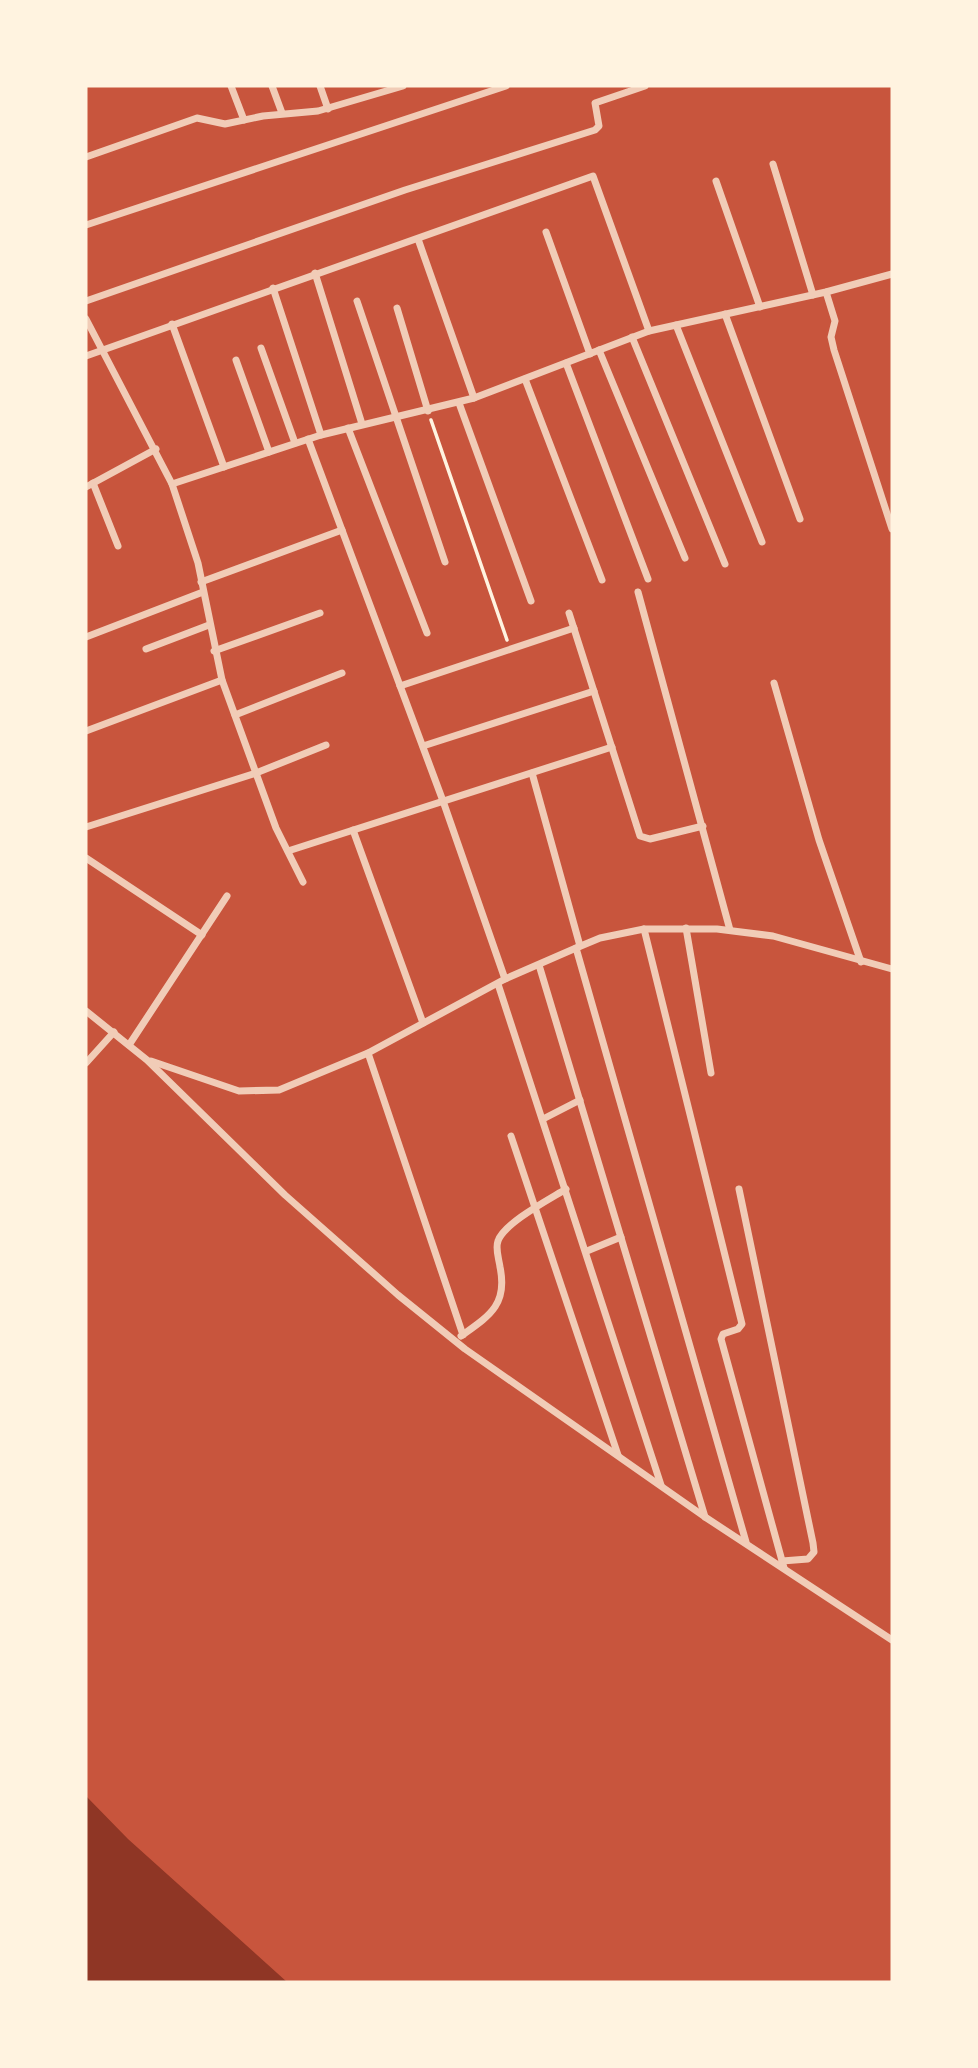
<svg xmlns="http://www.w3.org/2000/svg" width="978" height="2068" font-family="Roboto,sans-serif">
	<rect width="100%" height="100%" fill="#c8553d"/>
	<polygon fill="#8f3625" points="86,1796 128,1839 287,1982 86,1982"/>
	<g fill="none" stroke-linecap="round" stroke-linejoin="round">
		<polyline stroke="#fff3e0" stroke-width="3.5" points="431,420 507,640"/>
		<g stroke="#f1ccb7" stroke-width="7">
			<polyline points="231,86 244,120"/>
			<polyline points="272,86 282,113"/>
			<polyline points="320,86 328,109"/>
			<polyline points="86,157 197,118 225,124 263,116 318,111 403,86"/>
			<polyline points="773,164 813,295"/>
			<polyline points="716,181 760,307"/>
			<polyline points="86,225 506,86"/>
			<polyline points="546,232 590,354"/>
			<polyline points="418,239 474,398"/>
			<polyline points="315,273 362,424"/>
			<polyline points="273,288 321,435"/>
			<polyline points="826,292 835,321 831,337 834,350 892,529"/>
			<polyline points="86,301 405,190 595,130 599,126 595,103 645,86"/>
			<polyline points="357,301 445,562"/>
			<polyline points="397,308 428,411"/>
			<polyline points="725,314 800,519"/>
			<polyline points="86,319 172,484 198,563 222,680 276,828 303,882"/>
			<polyline points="172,324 224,467"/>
			<polyline points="676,325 762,542"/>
			<polyline points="632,337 725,564"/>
			<polyline points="261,348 295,443"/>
			<polyline points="599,350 685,558"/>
			<polyline points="86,356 593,176 649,331"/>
			<polyline points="236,360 269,452"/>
			<polyline points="566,363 648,579"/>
			<polyline points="525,379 602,580"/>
			<polyline points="459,403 531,601"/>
			<polyline points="348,428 427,633"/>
			<polyline points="308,439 443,801 505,979"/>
			<polyline points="93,483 118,546"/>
			<polyline points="172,484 321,435 474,398 649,331 826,292 892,274"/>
			<polyline points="86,487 156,449"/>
			<polyline points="201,582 342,530"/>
			<polyline points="638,592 730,930"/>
			<polyline points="569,613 640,836 650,839 703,826"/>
			<polyline points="86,637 203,592"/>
			<polyline points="146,649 209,625"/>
			<polyline points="214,651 320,613"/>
			<polyline points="774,683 819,840 861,962"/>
			<polyline points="400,686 574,628"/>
			<polyline points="235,715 342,673"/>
			<polyline points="86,731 222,680"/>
			<polyline points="423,746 594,691"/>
			<polyline points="532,773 580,946"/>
			<polyline points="86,827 256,773 326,745"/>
			<polyline points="353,830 423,1023"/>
			<polyline points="288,851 612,747"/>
			<polyline points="86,858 202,935"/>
			<polyline points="686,928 711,1073"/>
			<polyline points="644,929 742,1324 738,1329 723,1334 721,1339 784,1568"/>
			<polyline points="576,948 746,1542"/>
			<polyline points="539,965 705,1517"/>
			<polyline points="498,984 661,1485"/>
			<polyline points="86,1011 147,1060 285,1195 398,1295 465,1349 705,1517 892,1640"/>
			<polyline points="129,1045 227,896"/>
			<polyline points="368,1053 463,1335"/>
			<polyline points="151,1061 239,1091 279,1090 368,1053 505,979 576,948 600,938 644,929 717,929 773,936 892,969"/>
			<polyline points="86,1063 114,1032"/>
			<polyline points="543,1119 580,1100"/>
			<polyline points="511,1136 618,1455"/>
			<polyline points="739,1189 813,1543 814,1552 808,1559 782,1561"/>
			<polyline points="587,1251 621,1237"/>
			<path d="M461 1336C489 1316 508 1305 500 1267 499 1259 495 1249 498 1241 504 1223 550 1199 566 1189"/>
		</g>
	</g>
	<rect width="978" height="2068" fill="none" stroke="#fff3e0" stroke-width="175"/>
</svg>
